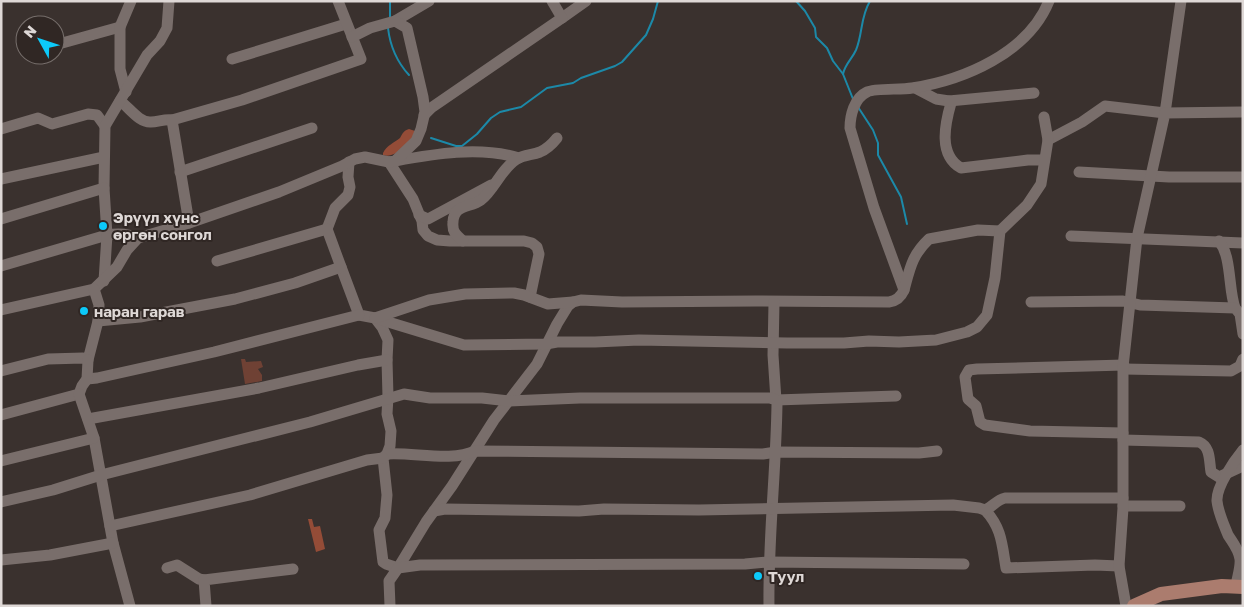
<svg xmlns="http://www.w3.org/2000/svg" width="1244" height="607" font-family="'Golos Text',sans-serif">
	<rect width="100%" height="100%" fill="#3a312e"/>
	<polygon fill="#6f4134" points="241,359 245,359 246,362 261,361 263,367 258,369 262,375 262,381 245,384"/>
	<g fill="#944c37">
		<path d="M409 129 415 131 417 134C407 143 396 159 383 155V153C387 145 394 143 400 138 403 133 403 131 409 129Z"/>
		<polygon points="308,519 312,519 314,527 320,526 325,549 316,552"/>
	</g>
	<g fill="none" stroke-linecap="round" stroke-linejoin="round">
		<g stroke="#1c89a8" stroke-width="2">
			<polyline points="796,1 805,11 815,28 816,37 827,48 833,61 843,74 853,99"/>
			<polyline points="390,19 390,1"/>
			<path d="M388 28C390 45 397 62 409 75"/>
			<path d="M843 74C845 64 852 59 856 50 863 33 860 18 870 1"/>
			<polyline points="858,107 873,130 878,143 878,155 901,197 907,224"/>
			<polyline points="431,138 456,146 462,146 477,134 491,118 500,112 521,107 547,88 573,83 581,78 615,66 622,62 646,35 653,19 658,1"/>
		</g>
		<g stroke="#796e6b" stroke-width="11">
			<polyline points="562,18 586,1"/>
			<polyline points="395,21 429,1"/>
			<polyline points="55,45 120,27"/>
			<polyline points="232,59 346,24"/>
			<path d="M915 88 936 99 949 101 951 103C945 124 938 155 961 168L1028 160H1044"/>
			<polyline points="126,92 120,69 120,27 131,1"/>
			<path d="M120 101C129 107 139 123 151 122 158 122 164 119 172 120"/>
			<polyline points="949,101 1034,93"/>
			<polyline points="424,115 431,108 562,18 552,1"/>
			<polyline points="1,129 38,118 52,124 88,114 97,115 105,126"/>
			<polyline points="1048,140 1082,122 1105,106 1165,113 1181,1"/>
			<path d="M395 161C434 154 479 146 519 158"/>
			<polyline points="389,162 413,199 422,221 423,230 428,236 437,240 450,241 524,241 532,243 537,247 539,254 530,297"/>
			<polyline points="180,172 312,128"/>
			<polyline points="1079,172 1169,177 1243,177"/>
			<polyline points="1,179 104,157"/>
			<polyline points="419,215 428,219 491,185"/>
			<polyline points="1,219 104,188 105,126 147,55 160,41 167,28 169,1"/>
			<polyline points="189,223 172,120 242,100 361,59 338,1"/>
			<polyline points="327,229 335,208 348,195 350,187 348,177 349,162"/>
			<polyline points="1071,236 1243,243"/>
			<path d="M463 241C456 235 452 232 453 222 454 204 470 208 481 200 495 189 500 170 517 159 524 155 532 155 540 152 547 149 553 143 557 138"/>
			<path d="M1219 241C1232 257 1228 288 1235 308"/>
			<polyline points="1,266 107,235 104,188"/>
			<path d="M341 267 359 315 375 318 382 327 388 340 387 360 388 397 387 414 391 431 390 446 387 454 383 458 387 495 385 518 379 530 383 562 386 564 398 568 426 522 452 486 494 420 537 364 557 324 568 306 573 302 581 300 622 302 756 301 889 302C896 301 901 297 904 290L874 208 850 128C850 116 854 98 867 92 875 88 901 90 912 88 964 80 1028 53 1049 1"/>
			<path d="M104 281 107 235C118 233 127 233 138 238"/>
			<path d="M904 290C910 268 912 255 929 239L978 230 1000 231"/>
			<polyline points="774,302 773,355 776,400 896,396"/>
			<polyline points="1031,302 1123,301 1140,305 1235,308 1240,314 1243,334"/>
			<polyline points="1,310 94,289 117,267 127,250 138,238 189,223 279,192 342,166 355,159 365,157 389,162 395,161 416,141 421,129 425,112 423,97 407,28 395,21 370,28 352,37"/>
			<polyline points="375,318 464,345 546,344 557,342 595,342 639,340 787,343 844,343 869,341 899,342 936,340 967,332 977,327 987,315 995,278 1000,231 1027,205 1041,184 1048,140 1044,117"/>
			<polyline points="375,318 429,300 465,294 514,293 524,295 548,304 573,302"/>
			<polyline points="98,321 140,317 235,299 295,283 341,267 327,229 217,261"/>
			<polyline points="1123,369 1231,371 1240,366 1243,359"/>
			<polyline points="1,371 48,359 83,358 88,360 98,321 99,305 94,289"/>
			<polyline points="87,379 97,378 214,352 359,315"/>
			<polyline points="1,415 79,394 82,386 87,379 88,360"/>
			<polyline points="88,419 259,388 358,365 387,360"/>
			<polyline points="1123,433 1030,431 985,425 980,422 976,406 968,399 965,377 969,370 977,369 1124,365"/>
			<polyline points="94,438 113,543 130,606"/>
			<path d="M1123 440 1199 442C1211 447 1209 461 1211 472L1219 477 1243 466"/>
			<path d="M387 454C413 452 452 462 475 451L763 454 776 452 919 453 937 451"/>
			<polyline points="1,461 94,438 79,394"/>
			<path d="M1 502 53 490 101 475 310 422 404 394 430 398H482L509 401 580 398H770L776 400 777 404C776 472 768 539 769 606"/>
			<polyline points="1123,506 1180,506"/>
			<path d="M985 510C1002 528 1002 545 1006 568L1095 565 1119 566"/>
			<path d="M434 511 445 509 579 511 604 509 699 510 953 505 979 508 985 510C993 507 996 500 1005 498H1123"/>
			<polyline points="110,526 250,495 367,460 383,458"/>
			<polyline points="1,560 50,555 113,543"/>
			<polyline points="167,568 177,565 199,579 204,580"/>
			<path d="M1236 586C1237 578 1241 567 1240 559 1239 550 1233 543 1228 535 1224 525 1218 512 1217 501 1216 487 1234 461 1243 450"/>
			<polyline points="206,606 204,580 293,569"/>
			<polyline points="390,606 389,581 398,568 420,565 745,564 768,562 964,564"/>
			<polyline points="1126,606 1119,566 1123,508 1123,367 1137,238 1165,113 1241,112"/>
		</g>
		<polyline stroke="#ab7c6e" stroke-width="14" points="1134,606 1161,594 1222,586 1243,587"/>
	</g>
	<g fill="#0ccafa" stroke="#302724" stroke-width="2">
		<circle cx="103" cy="226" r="5"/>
		<circle cx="84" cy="311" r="5"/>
		<circle cx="758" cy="576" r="5"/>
	</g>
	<g text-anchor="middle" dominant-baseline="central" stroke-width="4" stroke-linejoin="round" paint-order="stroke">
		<g font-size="15" font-weight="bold" fill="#ded8d6" stroke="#302724" text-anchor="start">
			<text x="113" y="217">Эрүүл хүнс<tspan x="113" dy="17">өргөн сонгол</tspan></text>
			<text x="94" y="311">наран гарав</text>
			<text x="768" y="576">Туул</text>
		</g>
	</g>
	<rect width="1244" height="607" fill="none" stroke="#ded8d6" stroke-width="5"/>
	<g transform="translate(40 40) rotate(310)"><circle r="24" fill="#302724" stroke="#766e6b"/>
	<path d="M0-4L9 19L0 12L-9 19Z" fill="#0ccafa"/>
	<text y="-8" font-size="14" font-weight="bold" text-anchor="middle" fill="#ded8d6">N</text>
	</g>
</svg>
